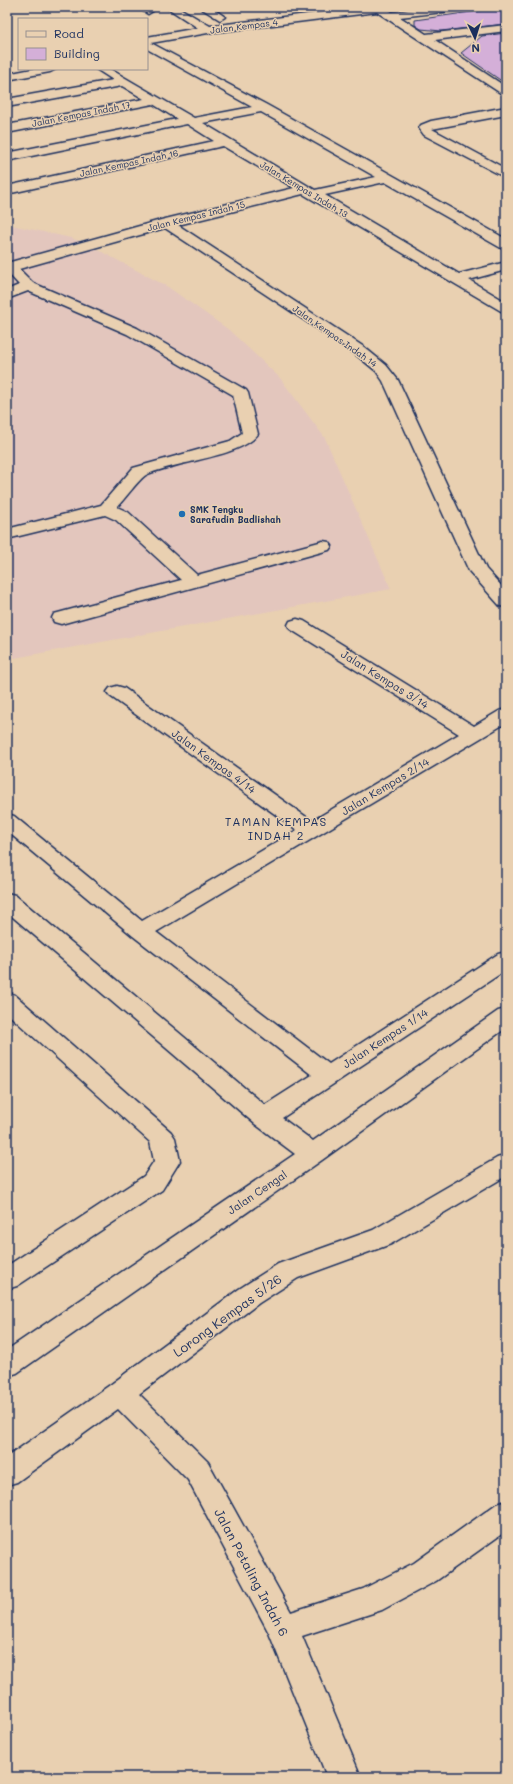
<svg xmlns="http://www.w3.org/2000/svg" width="513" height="1784" font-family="Mali,sans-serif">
	<rect width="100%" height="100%" fill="#e9d0b1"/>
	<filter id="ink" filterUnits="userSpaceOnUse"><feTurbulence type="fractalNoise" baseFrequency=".025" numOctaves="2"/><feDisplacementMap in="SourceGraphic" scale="8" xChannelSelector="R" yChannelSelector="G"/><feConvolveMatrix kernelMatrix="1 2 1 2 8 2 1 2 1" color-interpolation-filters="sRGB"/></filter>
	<g filter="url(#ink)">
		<polygon fill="#e3c6bd" points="7,224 71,238 87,244 168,287 229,330 280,378 325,438 391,589 9,659 7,654"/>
		<g fill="#d4afd8" stroke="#1b2f5e">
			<polygon points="506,7 506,24 441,31 421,29 415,25 415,20"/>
			<polygon points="506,33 506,84 461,53 482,36"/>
		</g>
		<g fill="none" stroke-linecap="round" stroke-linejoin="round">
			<g stroke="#1b2f5e" stroke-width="3">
				<g id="minor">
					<polygon points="137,7 149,7 153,11 148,14"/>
					<path d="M166 7H178L210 26 364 7H394L389 10 392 12 432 7H465L460 10 400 17 426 34 506 25V31L435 40 506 87V96L502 94 377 12 208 33 151 43 267 105 506 239V249L501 248 385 182 325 195 459 274 506 262V270L469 280 506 302V312L501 311 303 194 178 225 364 347 386 365 398 380 486 569 506 591V607L500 606 469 571 383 381 376 371 354 353 165 228 19 269 33 283 137 328 246 390 248 393 258 434C242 457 173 462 146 475 140 478 123 501 117 507L128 512 197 575 323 541 329 542 332 546 329 550 61 624 54 622 52 618 54 614 181 580 116 520 105 515 7 539V529L101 505 133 468 230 441 242 433 233 395 127 334 28 291 7 299V290L19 285 7 272V263L161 220 294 188 223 146 7 194V186L214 141 187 124 7 161V153L177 119 153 104 7 133V125L144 99 122 86 7 107V99L113 80 96 69H110L194 118 252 107 147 49V37L198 28ZM261 112 376 177 315 190 203 123Z"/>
					<polygon points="199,7 211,7 225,17 220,20"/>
					<polygon points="32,69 56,69 50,72 7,80 7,74"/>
					<polygon points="506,107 506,115 432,129 506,169 506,178 424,135 419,128 421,125 431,121"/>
					<polygon points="297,619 304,621 474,726 499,711 506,709 506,723 156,932 329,1064 498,954 506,952 506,970 282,1118 313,1141 498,1011 506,1009 506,1028 322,1160 17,1373 7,1376 7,1350 295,1154 255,1124 7,912 7,893 15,895 265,1105 312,1075 133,936 7,831 7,814 14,816 142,921 297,830 110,696 107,692 110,688 117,686 124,688 312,821 459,734 290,629 288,625 290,621"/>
					<polygon points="7,992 15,995 171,1132 175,1138 180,1161 162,1190 17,1286 7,1289 7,1266 144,1176 154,1161 150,1142 7,1013"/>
					<polygon points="506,1155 506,1176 391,1244 298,1278 259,1303 139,1394 208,1462 291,1612 363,1589 414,1563 495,1505 506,1501 506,1531 436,1581 382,1610 302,1636 361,1777 327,1777 269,1633 188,1480 118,1409 17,1482 7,1485 7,1457 110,1385 239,1289 278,1264 373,1230 497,1158"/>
				</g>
			</g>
			<use href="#minor" fill="#e9d0b1" fill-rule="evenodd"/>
		</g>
	</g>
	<circle fill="#1f6fb2" stroke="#e9d0b1" stroke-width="1.5" cx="182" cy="514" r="4"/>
	<g text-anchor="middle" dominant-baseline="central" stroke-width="3" stroke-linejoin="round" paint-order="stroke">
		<g font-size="9" fill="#1b2f5e" stroke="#e9d0b1">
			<text transform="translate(244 26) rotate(-7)">Jalan Kempas 4</text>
			<text transform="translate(81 114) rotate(-11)">Jalan Kempas Indah 17</text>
			<text transform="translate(129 163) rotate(-12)">Jalan Kempas Indah 16</text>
			<text transform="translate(304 189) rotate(31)">Jalan Kempas Indah 13</text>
			<text transform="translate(196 216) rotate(-14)">Jalan Kempas Indah 15</text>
			<text transform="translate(335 336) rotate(35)">Jalan Kempas Indah 14</text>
		</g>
		<g font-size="9" font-weight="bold" fill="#1b2f5e" stroke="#e9d0b1" text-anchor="start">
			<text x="190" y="509">SMK Tengku<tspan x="190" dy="10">Sarafudin Badlishah</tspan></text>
		</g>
		<g font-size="11" fill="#1b2f5e" stroke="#e9d0b1">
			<text transform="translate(385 679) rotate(32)">Jalan Kempas 3/14</text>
			<text transform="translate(214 761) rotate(36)">Jalan Kempas 4/14</text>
			<text transform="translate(385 786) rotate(-31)">Jalan Kempas 2/14</text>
			<text transform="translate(385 1038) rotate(-33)">Jalan Kempas 1/14</text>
			<text transform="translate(257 1192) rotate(-34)">Jalan Cengal</text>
		</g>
		<g font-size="12" letter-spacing="1" fill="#1b2f5e" stroke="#e9d0b1">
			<text x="276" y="821">TAMAN KEMPAS<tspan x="276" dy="14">INDAH 2</tspan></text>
		</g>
		<g font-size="13" fill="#1b2f5e" stroke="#e9d0b1">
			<text transform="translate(227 1315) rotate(-36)">Lorong Kempas 5/26</text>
			<text transform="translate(252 1572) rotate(62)">Jalan Petaling Indah 6</text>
		</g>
	</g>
	<rect width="513" height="1784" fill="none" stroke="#e9d0b1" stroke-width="24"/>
	<rect x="12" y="12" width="489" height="1760" fill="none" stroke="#1b2f5e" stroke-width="1.5" filter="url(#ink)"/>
	<rect x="18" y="18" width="130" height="52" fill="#e9d0b1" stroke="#979090"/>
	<rect x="26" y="31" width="20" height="6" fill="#e9d0b1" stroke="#979090"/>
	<text x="54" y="38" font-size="12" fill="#1b2f5e">Road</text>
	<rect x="26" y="48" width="20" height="12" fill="#d4afd8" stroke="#979090"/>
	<text x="54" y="58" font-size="12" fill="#1b2f5e">Building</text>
	<g transform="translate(475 38) rotate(176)" stroke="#e9d0b1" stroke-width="3" paint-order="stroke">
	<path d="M0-3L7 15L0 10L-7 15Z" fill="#1b2f5e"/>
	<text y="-6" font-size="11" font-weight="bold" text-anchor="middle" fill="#1b2f5e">N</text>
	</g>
</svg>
